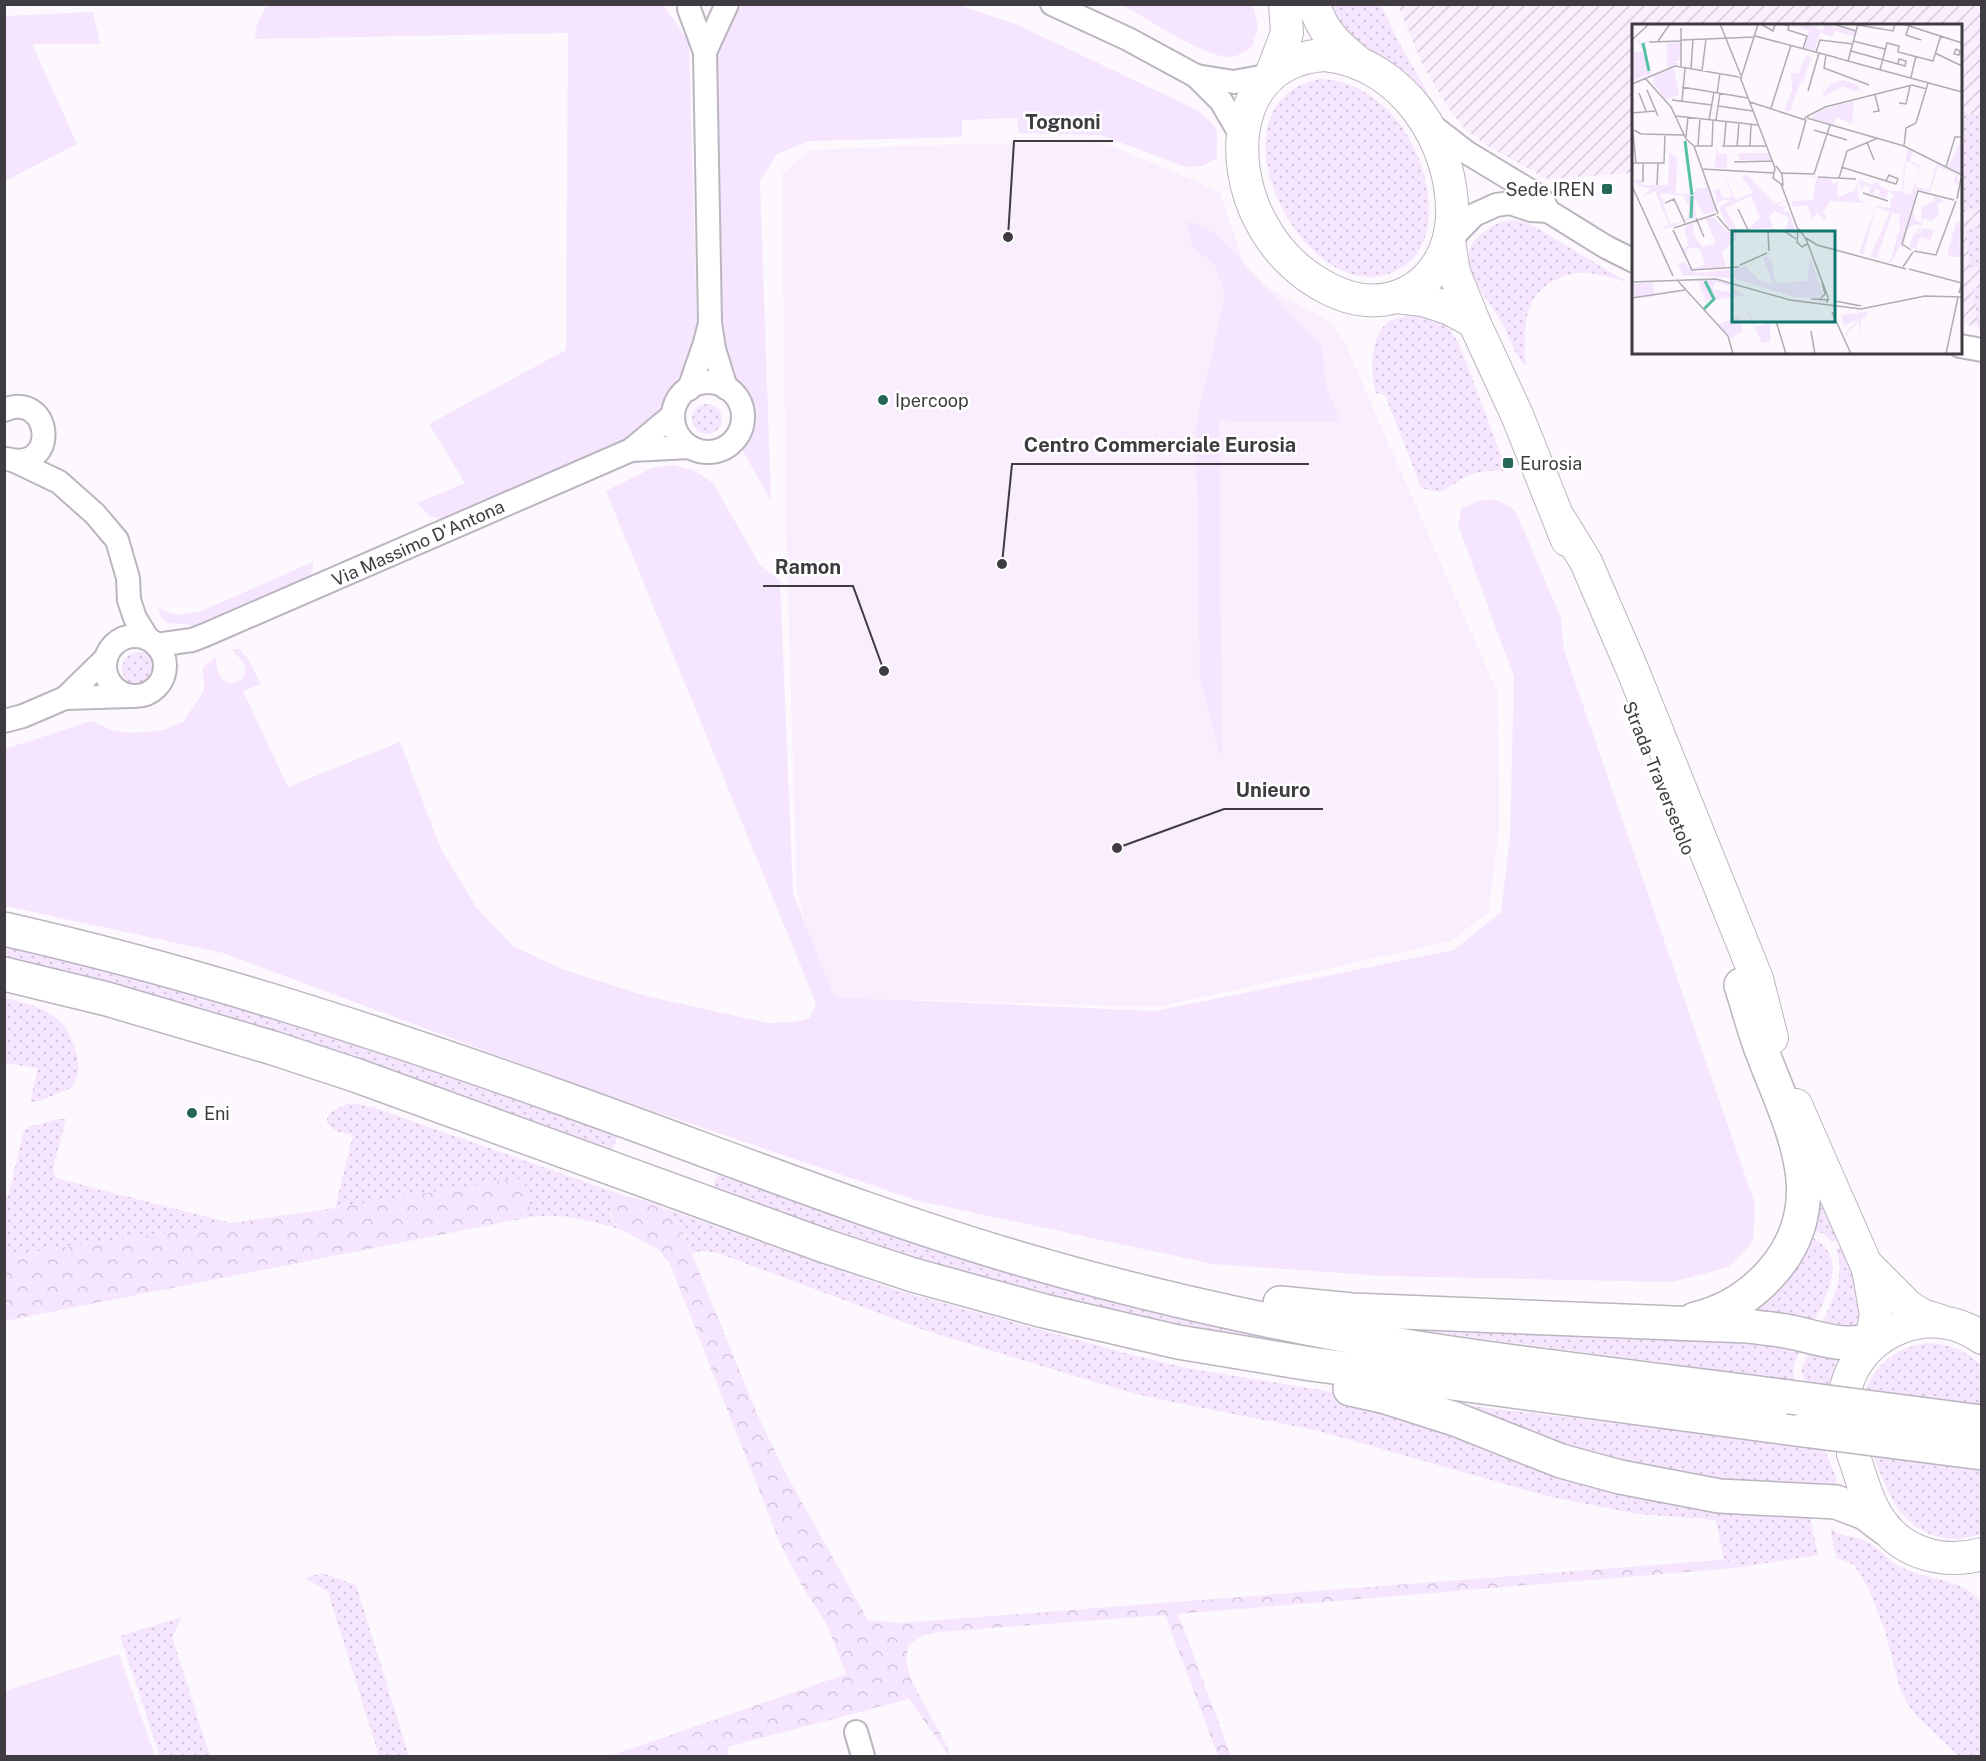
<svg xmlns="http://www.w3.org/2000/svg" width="1986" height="1761" font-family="'Public Sans',sans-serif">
	<defs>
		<pattern id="industrial-furrows" width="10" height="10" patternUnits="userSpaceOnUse" patternTransform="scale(1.5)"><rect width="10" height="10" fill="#f9edfe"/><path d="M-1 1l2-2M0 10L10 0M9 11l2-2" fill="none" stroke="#d6ccdb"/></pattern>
		<pattern id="grass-dots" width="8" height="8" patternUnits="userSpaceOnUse" patternTransform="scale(1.5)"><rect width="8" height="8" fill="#f6e5fe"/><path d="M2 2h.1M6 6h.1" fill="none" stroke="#d4c5db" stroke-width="1.8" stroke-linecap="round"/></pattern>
		<pattern id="forest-crowns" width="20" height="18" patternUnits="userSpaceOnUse" patternTransform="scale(1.5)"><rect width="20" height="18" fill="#f6e5fe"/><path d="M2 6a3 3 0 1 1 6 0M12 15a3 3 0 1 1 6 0" fill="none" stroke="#d4c5db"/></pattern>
	</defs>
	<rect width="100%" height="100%" fill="#fcf8fe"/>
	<polygon fill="#f9edfe" points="1101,142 1198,182 1220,193 1249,278 1329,321 1344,341 1498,694 1499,830 1488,913 1450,941 1158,1007 826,997 797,892 786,526 782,174 810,150 962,144"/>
	<polygon fill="url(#industrial-furrows)" points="1398,5 1981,5 1981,328 1961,323 1960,26 1634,26 1633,175 1629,173 1547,179 1486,145 1465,129 1451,112 1423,66"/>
	<g fill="url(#grass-dots)">
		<polygon points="1338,5 1381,5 1397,39 1434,104 1417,86 1394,66 1349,41 1325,9"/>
		<path d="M1321 79C1387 82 1431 154 1429 215 1428 235 1421 255 1404 266 1312 329 1194 102 1321 79Z"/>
		<polygon points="1960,111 1981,117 1981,208 1963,210 1960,190"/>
		<path d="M1513 220 1527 223 1537 228 1627 282C1617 279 1606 276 1595 274 1583 271 1571 273 1559 278 1521 295 1524 329 1526 366 1513 354 1510 336 1501 321 1488 297 1450 262 1480 235 1491 226 1499 221 1513 220Z"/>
		<polygon points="1981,228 1981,268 1971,267 1966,230"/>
		<polygon points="1973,288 1981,289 1981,331 1979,330"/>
		<path d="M1413 314C1438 315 1446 322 1459 344L1506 468 1503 471C1474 469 1465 476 1442 492L1425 489 1421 487 1385 395 1376 393C1370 374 1370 338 1386 324 1393 318 1404 317 1413 314Z"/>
		<circle cx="707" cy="419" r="15"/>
		<circle cx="139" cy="669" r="17"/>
		<polygon points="5,943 272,1015 619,1132 610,1156 90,978 5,957"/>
		<path d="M5 998C25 1002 51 1009 64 1026 69 1032 72 1041 75 1048 80 1062 80 1076 71 1088L39 1101 30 1102 38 1068 5 1063 7 1046H5Z"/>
		<path d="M353 1103 375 1108 628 1197 621 1196C607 1209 605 1218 622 1230 585 1219 559 1211 520 1219L529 1213 520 1179 335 1208 353 1135C347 1133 339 1133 334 1129 314 1117 342 1104 353 1103Z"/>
		<polygon points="59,1119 66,1119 53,1168 55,1176 59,1179 231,1223 5,1256 5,1197 8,1197 24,1130 31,1126"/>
		<polygon points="721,1169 1329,1345 1328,1355 1268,1345 988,1283 713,1193 715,1181"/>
		<polygon points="1817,1192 1839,1239 1832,1242 1824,1234 1810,1229"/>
		<path d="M664 1208 896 1290 1125 1353 1191 1369 1327 1391 1809 1511 1818 1555 1735 1568 1733 1559 1724 1560 1716 1520 1639 1514 1551 1497 1319 1431 1153 1398 1118 1389 930 1332 715 1252 700 1251 692 1253C685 1237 680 1217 664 1208Z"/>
		<path d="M1808 1236C1852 1253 1826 1297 1812 1326L1744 1311Z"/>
		<path d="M1842 1246 1865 1294 1862 1329H1819C1831 1303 1847 1277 1836 1249Z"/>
		<path d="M1376 1323 1748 1336 1803 1346C1796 1358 1790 1367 1795 1381L1783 1379V1381C1648 1358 1511 1345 1376 1323Z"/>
		<path d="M1927 1343C1949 1344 1965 1350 1981 1365V1405L1865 1390C1878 1362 1896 1348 1927 1343Z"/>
		<polygon points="1810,1348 1843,1356 1830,1385 1805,1382 1801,1370"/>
		<polygon points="1445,1403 1810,1446 1811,1448 1825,1450 1836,1478 1837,1489 1794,1491 1621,1467"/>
		<path d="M1873 1456 1981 1470V1533C1969 1539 1954 1540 1941 1537 1899 1528 1888 1491 1873 1456Z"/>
		<path d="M1830 1526C1838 1538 1855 1535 1867 1542 1879 1548 1888 1561 1901 1567 1929 1582 1959 1576 1981 1602V1756H1959L1919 1718 1908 1705 1900 1689 1885 1631 1869 1590 1855 1566 1849 1562 1836 1558Z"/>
		<polygon points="322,1573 356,1585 409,1756 379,1756 328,1592 305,1578"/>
		<polygon points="182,1617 172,1637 210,1756 160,1756 120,1636"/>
	</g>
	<g fill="url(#forest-crowns)">
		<path d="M511 1179H520C530 1188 531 1200 529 1213L520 1219 5 1321V1256L335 1208Z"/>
		<path d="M621 1196C639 1197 664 1205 677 1218L759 1418 786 1474 868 1620 901 1623 1733 1559 1735 1568 1178 1614 1231 1756H1218L1165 1615 939 1632 921 1636 908 1646 906 1660 911 1680 948 1748 949 1756 909 1699 727 1747 729 1756H610L846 1674 826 1623 802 1586 779 1541 670 1264 658 1249 622 1230 611 1219V1206Z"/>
	</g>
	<g fill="#f6e5fe">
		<polygon points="661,4 664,6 689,42 697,331 684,370 667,393 659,416 626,441 438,519 428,515 417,503 465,483 429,424 566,350 568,33 255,39 257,24 267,5"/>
		<path d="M744 5H959L1018 25 1197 110C1223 131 1216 127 1217 158L1203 166 1186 167 1101 135 1018 133 1017 118 962 120V137L809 141 777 154 760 181 771 501 740 446 749 422 743 390 729 374 717 328 713 53 727 20Z"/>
		<path d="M1122 5H1253L1258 26 1252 47C1247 50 1241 55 1235 56 1210 63 1146 17 1122 5Z"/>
		<polygon points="93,12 100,44 32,44 77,144 5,181 5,16"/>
		<polygon points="1187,221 1215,233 1322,347 1326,386 1341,422 1219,421 1222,760 1200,680 1196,425 1225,296 1215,266 1193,246"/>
		<path d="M672 465 693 470 713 483 760 565 780 581 793 893 834 997 1155 1011 1454 950 1501 912 1510 837 1514 677 1458 525 1461 509C1483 497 1496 494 1516 512L1561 618 1564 650 1755 1204 1753 1242 1729 1267 1672 1282 1383 1276 1213 1264 919 1201 585 1088 223 953 5 906V749L91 721 114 731 135 733 163 730 183 722 204 691 203 667 216 657C217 699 253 682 244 664 241 658 235 654 232 649H239L248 659 261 684 243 691 288 787 400 742 441 849 476 907 513 946 562 969 646 996 768 1023 794 1022 810 1018 816 1003 606 491 652 468Z"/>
		<polygon points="313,562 313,570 308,577 194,625 168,623 161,618 158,606 166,612 178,615 199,612"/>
		<polygon points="119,1654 155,1756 5,1756 5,1691"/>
	</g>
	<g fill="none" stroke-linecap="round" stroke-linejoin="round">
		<g stroke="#bbb5bf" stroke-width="26">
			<g id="street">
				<polyline points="1052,4 1128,39 1196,76 1221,101 1243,139"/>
				<polyline points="689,9 705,52 710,323 714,349 726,388"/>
				<polyline points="705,52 727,4"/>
				<polyline points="1196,76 1234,82 1271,75"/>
				<polyline points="1430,124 1466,152 1532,192 1543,201 1548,211"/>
				<polyline points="1449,241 1474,215 1496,205 1510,203 1531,210 1548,211 1606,247 1634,261"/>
				<polyline points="1960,346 1982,350"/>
				<circle cx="708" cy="417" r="35"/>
				<polyline points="689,389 705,343 709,327"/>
				<path d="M4 410C52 390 60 473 7 459"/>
				<polyline points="631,450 690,447"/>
				<polyline points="15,461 59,482 95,514 117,540 128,578 129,600 135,618 148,639"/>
				<circle cx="135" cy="666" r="30"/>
				<polyline points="156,645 192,640 205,635 631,450 673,415"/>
				<polyline points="65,698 106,658"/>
				<polyline points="4,721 23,716 65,698 130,696"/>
				<polyline points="856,1732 863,1756"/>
			</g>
		</g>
		<g stroke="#bbb5bf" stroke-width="34">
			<g id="secondary">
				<path d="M1314 4C1322 32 1337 45 1359 63"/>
				<path d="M1324 55C1402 62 1455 143 1452 218 1450 249 1436 277 1408 292 1382 305 1354 302 1329 289 1301 275 1277 252 1262 224 1226 160 1235 61 1324 55Z"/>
				<polyline points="1271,75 1287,33 1285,4"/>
				<polyline points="1449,241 1454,272 1474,322 1517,415 1567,540"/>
				<polyline points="1396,297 1423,300 1448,308 1474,322"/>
				<polyline points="1561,521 1586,562 1633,671 1757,979 1772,1038"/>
				<polyline points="1796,1105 1868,1269 1876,1315 1872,1334 1862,1354"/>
				<polyline points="1868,1266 1908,1306 1922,1315 1941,1321"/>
				<path d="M1846 1387C1861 1330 1932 1301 1982 1338"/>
				<path d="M1853 1454C1861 1475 1866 1500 1879 1519 1901 1553 1943 1565 1982 1554"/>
			</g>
		</g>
		<g stroke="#bbb5bf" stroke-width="36">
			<g id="highway">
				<path d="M4 929C195 972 381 1033 565 1099 717 1153 867 1214 1021 1259 1150 1297 1280 1325 1411 1347 1537 1367 1663 1380 1789 1397"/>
				<polyline points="4,974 107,999 273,1048 358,1076 825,1246 913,1275 1044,1311 1178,1342 1311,1364 1803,1430"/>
				<path d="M1280 1303 1352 1310 1748 1326C1761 1328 1774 1329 1786 1331 1823 1338 1846 1352 1883 1335"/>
				<path d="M1695 1319C1725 1312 1751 1296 1772 1272 1832 1204 1793 1131 1765 1059 1755 1035 1749 1010 1741 985"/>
				<polyline points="1350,1389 1386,1397 1455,1419 1561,1461 1620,1477 1719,1496 1836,1502 1865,1513 1886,1529"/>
			</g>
		</g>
		<use href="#street" stroke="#fff" stroke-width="22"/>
		<use href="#secondary" stroke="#fff" stroke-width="32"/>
		<use href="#highway" stroke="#fff" stroke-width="33"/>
		<g stroke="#bbb5bf" stroke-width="36" stroke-linecap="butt">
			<g id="highway-bridge">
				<polyline points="1789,1397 1982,1422"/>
				<polyline points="1803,1430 1982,1453"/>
			</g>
		</g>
		<use href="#highway-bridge" stroke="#fff" stroke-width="33"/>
	</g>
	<g fill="#256654" stroke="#fff" stroke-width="2">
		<rect x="1601" y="183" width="12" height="12" rx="3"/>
		<circle cx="883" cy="400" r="6"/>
		<rect x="1502" y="457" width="12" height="12" rx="3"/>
		<circle cx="192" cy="1113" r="6"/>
	</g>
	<g text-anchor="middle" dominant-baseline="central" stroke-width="5" stroke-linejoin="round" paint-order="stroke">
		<g font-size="18" fill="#3e3c40" stroke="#fff" text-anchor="start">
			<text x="1595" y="189" text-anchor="end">Sede IREN</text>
			<text x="895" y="400">Ipercoop</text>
			<text x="1520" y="463">Eurosia</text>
			<text x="204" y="1113">Eni</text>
		</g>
		<g font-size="18" fill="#3e3c40" stroke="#fff">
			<text transform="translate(418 543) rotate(-24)">Via Massimo D'Antona</text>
			<text transform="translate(1659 778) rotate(68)">Strada Traversetolo</text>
		</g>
	</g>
	<g transform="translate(1632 24)">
		<rect width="330" height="330" fill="#fcf8fe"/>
		<path d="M42 44 47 71 33 75 21 59 22 52ZM276 124 281 126 278 137 288 141 284 152 286 142 274 137 271 169 279 171 283 158 285 163 297 166 305 139 326 151 327 160 321 159 324 151 306 142 298 168 285 166 271 224 268 221 279 173 267 224 259 239 238 232 258 188 244 183 231 231 227 229 244 182 258 184 259 175 263 171 256 168 254 175 246 172 248 166 244 164 242 171 237 169 239 163 232 161 229 167 227 155 239 161 247 156V161L257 167H270L272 143ZM260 189 267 190 268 204 258 238 245 234ZM176 153 181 152 199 155 202 162 206 155 205 174 223 166 225 158 227 175 233 179 181 176 184 154ZM303 171 311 176 305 181 307 190 299 197 292 194 288 207 284 209H289L290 204 302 206 299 216 288 213 284 225 277 223 281 212 289 202 283 200 276 205 281 187 284 197 290 199 289 184 301 177ZM46 255H78L100 259 104 264 83 258 81 265 100 269 103 265 112 271 90 274 79 267 82 273 74 278 66 256ZM238 287 229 296 227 313V298L217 307 215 314 214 308 227 295 212 302 209 291ZM116 289H118L123 303 138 299V318L130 319Z" fill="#f6e5fe" fill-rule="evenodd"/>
		<path d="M77 257 80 264 77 267 90 274 127 270 82 276 78 268 72 270 77 267 68 258Z" fill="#f6e5fe"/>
		<path d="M163 0H176L191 7 192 1 223 7 222 12 202 7 201 13 188 9 183 26 173 24 177 7ZM5 15 10 19 16 16 13 20 19 50 0 57V29L11 27ZM49 18 47 37H41L48 40 35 44V19ZM174 32 179 33 171 59H168L158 87H152L160 66 159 48 166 50ZM211 56 224 60 229 65 232 71 228 65 224 68 211 62 193 72 190 70 199 60ZM222 77 220 100 204 93 202 101 179 94 191 85ZM329 116 330 117V149L316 143ZM84 123 87 130H95V144H83ZM37 129 45 133 44 169 60 171 64 165 77 163 85 187 72 191 62 174 64 193 53 197 58 186 52 172 28 169 38 200 52 198 34 205 31 203 37 201 23 167 8 174 19 165 7 162 0 155 10 156V161H36ZM107 129H137L139 136H107ZM90 148 104 176 121 169 110 153 115 150 143 180 152 176 146 182H155L149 188 157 187 164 210 153 206 157 194 143 187 137 192 141 204 116 205 128 194 119 172 93 184 105 205 96 204 87 183 99 176 87 177 86 182 82 167 87 165 91 174 100 173ZM199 175 191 189 195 193 192 196 185 189 180 195 175 181 161 183 159 177ZM81 193 95 207 105 208 104 215 90 228 95 245H60L73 240 68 225 56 224 53 231 50 225 57 222 52 205 61 198V209L70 223 84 219 73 194ZM324 198 330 200 327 222 330 226 328 233H323L315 231ZM135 232 140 237 143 259 175 257 178 234 191 270 186 274 163 273 101 254 51 251 46 241 52 238 64 249 108 245 112 241 127 256 141 260 131 233ZM21 258 23 272 2 274 1 260ZM106 293 111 307 98 315 85 300Z" fill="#f6e5fe"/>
		<path fill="none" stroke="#55c0a2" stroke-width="3" d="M11 19 17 47M53 117 60 171M59 194 60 172M72 285 82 275 73 257"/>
		<path fill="none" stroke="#b0adb2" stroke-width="1.5" d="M88 0 110 54M129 0 141 7 143 0M150 0 157 2 156 6 175 12 171 25M271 0 330 19M204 1 224 7M226 1 261 7 263 0M277 2 274 11 289 16M123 12 206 34M0 16 17 0M50 16 123 13M26 17 38 0M221 17 253 25M17 18 50 17M324 25 328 27 327 31 322 30ZM219 27 266 40 273 42 274 37 267 35 266 40M184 28 188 16 221 20M303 29 330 42M194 31 192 44 237 61M205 34 330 68M216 37 226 0M49 43V4M59 45 61 15M248 46 255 19 267 22 266 28 301 37 309 11M70 47 74 15M110 51 126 0M108 53 143 144 141 154 149 160 166 206 165 218 170 223 175 220M279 53 284 32M13 54 39 83 54 115 62 122M0 60 43 42 107 53M50 63 116 74M15 66 26 92M176 67 187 29M7 69 14 87M85 69 88 49M40 76 80 81M50 77 53 44M118 78 173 96V93M267 79 274 80 278 62M86 82 121 87M139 84 159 21M241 88 247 87 243 71M0 89 23 87M44 92 126 101M174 93 193 83 280 61 295 65M175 94 272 122 330 151M77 96 82 68M84 96 88 69M0 100 4 139M2 106 9 110 52 111M182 106 215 116M54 113 56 93M235 118 242 136M62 122 86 190M63 122H80L81 96M66 122 68 95M90 122H134M92 122 94 98M105 122 107 99M118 122 119 100M272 122 274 104 284 99 296 59M166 125 174 96M102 138 140 137M0 139H32L33 111M144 142 150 150 151 162M209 143 248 155 264 160 266 155 257 151 254 157M314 143 323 113H330M70 145 142 149M149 149 182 150 198 101M186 153 224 155M207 154 215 127 246 114M11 158V139M25 161 26 139M0 162 41 252M231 169 256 177M325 175 329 154M33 179 42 175 53 199M106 185 116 206M85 192 97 206 135 207M64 194 72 213M42 204 84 190M167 205 174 215 196 273 195 279M41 206 60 246 107 243M138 206 152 207 164 215M136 208 137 227M174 214 185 221 274 245M279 226 270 220 286 167 322 176M282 227 304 231 324 177M108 241 135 229M271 243 281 228M277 245 330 259 327 269M45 256 96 312 101 330M0 258 84 255 158 276 229 285 293 272 330 273M0 274 53 266M179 275 197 276M187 276 193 270 190 258M203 277 229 282M200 288 219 330M144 297 154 330M179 307 183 330M314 330 326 273"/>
		<path fill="#0f766e" fill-opacity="0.15" stroke="#0f766e" stroke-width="3" d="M100 207H203V298H100Z"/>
		<rect width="330" height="330" fill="none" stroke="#3e3c40" stroke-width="3"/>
	</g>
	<path fill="none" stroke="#3e3c40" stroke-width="2" d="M1008 237L1014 141H1113M1002 564L1012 464H1309M884 671L853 586H763M1117 848L1224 809H1323"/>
	<g fill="#3e3c40" stroke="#fff" stroke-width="2">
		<circle cx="1008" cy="237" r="6"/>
		<circle cx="1002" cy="564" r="6"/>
		<circle cx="884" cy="671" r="6"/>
		<circle cx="1117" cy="848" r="6"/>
	</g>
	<g font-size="20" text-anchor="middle" font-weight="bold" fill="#3e3c40" stroke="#fff" stroke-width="5" stroke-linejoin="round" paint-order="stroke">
		<text x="1063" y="129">Tognoni</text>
		<text x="1160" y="452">Centro Commerciale Eurosia</text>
		<text x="808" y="574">Ramon</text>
		<text x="1273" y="797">Unieuro</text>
	</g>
	<rect width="1986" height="1761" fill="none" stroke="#3e3c40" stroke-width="12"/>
</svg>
